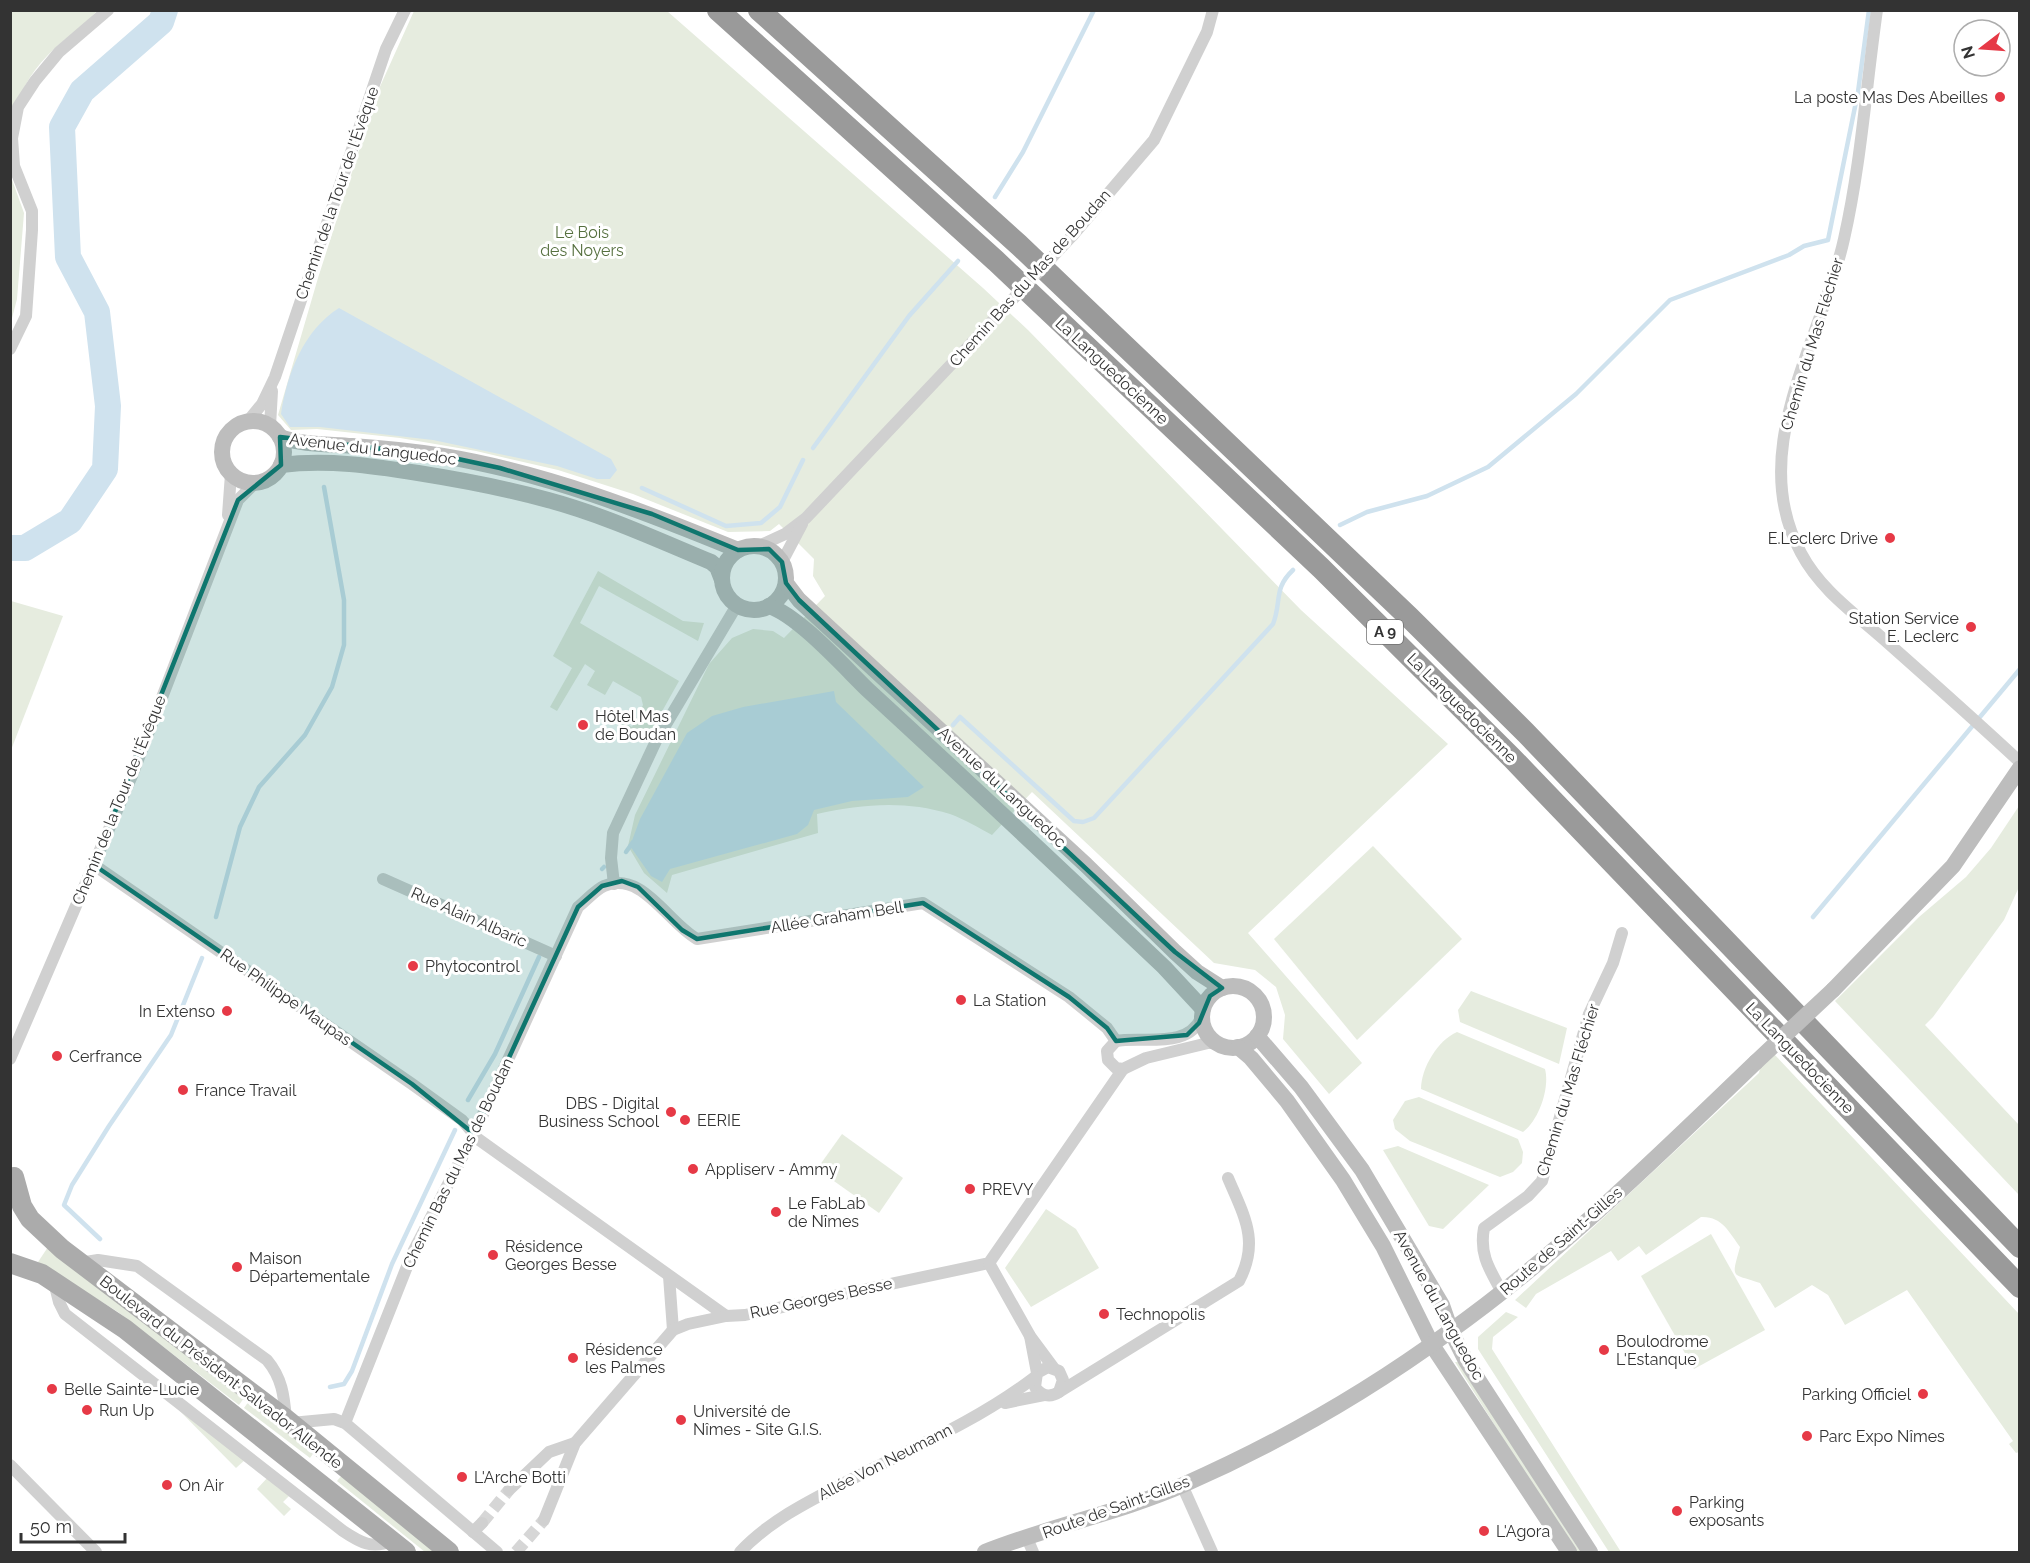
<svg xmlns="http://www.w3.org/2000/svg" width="2030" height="1563" font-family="Raleway,sans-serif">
	<rect width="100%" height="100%" fill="#fff"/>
	<g fill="#e6ecdf">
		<path d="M11 11H97C82 28 63 39 48 55 29 74 19 95 11 119Z"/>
		<path d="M414 11H667L983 288 1028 330 1301 610 1448 744 1248 933 1362 1063 1329 1094 1283 1039 1285 1015 1276 987 1255 970 1214 963 1032 792 992 835C979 828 964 819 950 814 905 800 862 804 817 814L818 833 672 875 667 893 644 873 628 846 635 815 709 664 732 638 753 629 773 631 784 638 825 596 813 576 814 559 779 524 770 531 728 532 633 494 558 470 476 451 400 438 317 429 291 430 278 415 318 278 378 91Z"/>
		<polygon points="11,177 24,213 17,299 11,322"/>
		<polygon points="598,571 683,621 704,623 698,641 599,586 580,623 679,681 646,740 620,728 623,722 632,727 643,705 641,697 613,681 605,695 587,685 595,671 585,664 557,711 550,707 572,668 553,656"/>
		<polygon points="11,601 63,616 11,750 10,601"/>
		<polygon points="2019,806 2019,887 2004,920 1933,1017 1925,1025 2019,1125 2019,1195 1835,1001 1919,917 1966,877 1991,848"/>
		<polygon points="1373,846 1462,939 1357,1040 1274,939"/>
		<polygon points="1471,991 1567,1028 1559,1064 1460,1022 1458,1010"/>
		<path d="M1457 1032 1545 1069C1550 1088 1539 1120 1523 1132L1421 1089C1421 1068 1438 1040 1457 1032Z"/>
		<path d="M1774 1054 2019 1314V1452L2016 1453 2009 1444 2013 1441 1907 1290 1845 1325 1828 1295 1812 1285 1775 1308 1760 1283C1731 1273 1731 1280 1740 1247 1729 1232 1722 1216 1701 1217L1646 1255 1639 1246 1618 1261 1611 1251 1536 1294 1526 1308 1515 1300 1759 1073 1760 1068Z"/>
		<polygon points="1419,1097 1518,1139 1523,1152 1522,1163 1513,1172 1500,1177 1410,1141 1395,1129 1393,1120 1405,1101"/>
		<polygon points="842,1134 903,1178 879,1213 817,1169"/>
		<polygon points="1398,1146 1489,1185 1443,1229 1429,1226 1383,1150"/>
		<polygon points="1046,1209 1076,1229 1099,1268 1031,1307 1005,1268"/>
		<polygon points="1711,1234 1765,1330 1694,1369 1641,1276"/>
		<polygon points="48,1247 244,1398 239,1405 118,1312 38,1262"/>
		<polygon points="1506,1312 1518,1317 1493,1337 1492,1349 1621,1552 1609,1552 1478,1349 1478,1337"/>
		<polygon points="1455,1362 1459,1362 1580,1551 1574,1552"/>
		<polygon points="249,1401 315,1451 310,1458 244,1408"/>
		<polygon points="171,1402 247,1458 236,1468"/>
		<polygon points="343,1474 440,1552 425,1552 337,1481"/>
		<polygon points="269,1476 292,1493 283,1502 291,1509 284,1516 257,1489"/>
	</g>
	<g fill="#cfe2ee">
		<path d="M339 308 611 459 617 470 610 479H597L557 466 433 440 320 427H290L281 414C287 373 304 330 339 308Z"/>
		<polygon points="834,691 836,702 924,787 908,797 852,801 814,810 808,825 797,834 670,869 662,882 651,876 630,846 640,819 687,733 712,716 743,707"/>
	</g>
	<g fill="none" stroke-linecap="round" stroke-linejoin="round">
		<g stroke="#cfe2ee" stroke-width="4.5">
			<polyline points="995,197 1023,152 1094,10"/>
			<polyline points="813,448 909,316 958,261"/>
			<polyline points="642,488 726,526 761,523 780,507 803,460"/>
			<polyline points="1340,525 1367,512 1427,496 1488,467 1576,394 1670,300 1789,255 1804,246 1828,240 1858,92 1869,10"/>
			<path d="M953 725 960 717 1074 821 1083 822 1094 818 1273 624C1282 601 1273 589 1293 570"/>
			<polyline points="626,852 633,842"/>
			<polyline points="602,869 604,867"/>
			<polyline points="216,917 240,827 259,787 305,735 332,687 344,645 344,600 324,487"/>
			<polyline points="1813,917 2020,669"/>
			<polyline points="468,1100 495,1054 539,957"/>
			<polyline points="100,1239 64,1205 72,1185 109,1126 171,1035 202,958"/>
			<polyline points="330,1387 344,1384 352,1371 392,1264 455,1130"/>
		</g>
		<polyline stroke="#cfe2ee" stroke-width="26" points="10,548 25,548 70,521 105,469 108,406 97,312 68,257 62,127 82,91 161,22 165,10"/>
		<g stroke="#d6d6d6" stroke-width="12" stroke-dasharray="12 6" stroke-linecap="butt">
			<polyline points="482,1523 509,1490"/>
			<polyline points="516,1552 544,1520"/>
		</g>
		<g stroke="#d0d0d0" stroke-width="12">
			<path d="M1877 10C1866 87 1861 164 1844 239 1822 340 1745 450 1801 553 1821 591 1857 615 1888 643 1932 682 1977 722 2020 762"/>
			<polyline points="1072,236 1154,140 1207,32 1213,10"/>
			<polyline points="10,349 26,316 32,230 32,211 14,166 12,138 18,107 35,81 59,52 108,10"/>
			<polyline points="248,421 262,404 275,377 386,49 405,10"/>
			<polyline points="270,426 272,391"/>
			<polyline points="228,515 231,474"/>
			<polyline points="759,546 785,534 806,518 997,316"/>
			<polyline points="782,562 802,524"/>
			<polyline points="94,865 412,1084 462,1120 478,1139 726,1316 745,1315 989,1263 1123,1069"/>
			<polyline points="383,879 556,956"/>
			<polyline points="614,884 611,858 613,833 656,741 737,605"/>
			<path d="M1202 1016C1189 1050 1143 1036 1116 1041L1107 1051 1108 1060 1116 1068 1123 1069 1146 1058 1208 1043H1217"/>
			<polyline points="10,1059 131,778 238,500 255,483"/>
			<path d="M80 1263 98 1260 137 1266 267 1360C282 1378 284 1395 286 1419"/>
			<polyline points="989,1263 1030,1336 1053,1367"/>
			<polyline points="669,1276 673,1330"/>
			<path d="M54 1282 59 1302 65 1314 343 1531C361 1543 372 1549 392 1541"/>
			<path d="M1502 1292C1490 1270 1479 1255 1484 1228L1528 1196 1542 1181 1589 1014 1613 963 1622 933"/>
			<path d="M1030 1336 1037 1373 1035 1387C1041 1396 1050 1398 1059 1392L1063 1380 1059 1371 1048 1367 1037 1373"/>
			<path d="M1059 1392 1239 1281C1260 1241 1244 1216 1228 1178"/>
			<polyline points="1005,1403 1044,1395"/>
			<polyline points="291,1423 334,1419 345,1423 497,1552"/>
			<path d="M345 1423 412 1254 474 1134 578 907C586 901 595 890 604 886 642 870 667 922 697 939L923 903 1069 997 1107 1028 1116 1041"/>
			<polyline points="10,1465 96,1552"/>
			<polyline points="1182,1485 1212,1552"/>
			<polyline points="509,1490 549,1452 575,1443"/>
			<polyline points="544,1520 575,1443 673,1330 688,1324 726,1316"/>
			<polyline points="473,1532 482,1523"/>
			<polyline points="1027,1538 1033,1552"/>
			<path d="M740 1552C770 1520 811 1500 850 1480 913 1448 979 1420 1035 1377"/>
		</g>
		<g stroke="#bdbdbd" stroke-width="16">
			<circle cx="253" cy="452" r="31"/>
			<path d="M280 437C303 445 328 444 352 446 382 448 413 451 443 456 546 473 643 511 738 550"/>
			<path d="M281 465C327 459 373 466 418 473 462 480 505 488 548 500 604 515 658 540 711 562L717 567 722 580"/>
			<circle cx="754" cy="578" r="32"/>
			<polyline points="786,583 799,600 1086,865 1175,952 1197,972 1222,988"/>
			<path d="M769 606C799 616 845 668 869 691 968 782 1066 874 1164 967L1203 1009"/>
			<circle cx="1233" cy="1017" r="31"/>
			<polyline points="1833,990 1953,866 2020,768"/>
			<polyline points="1257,1036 1301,1087 1362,1170 1442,1305 1451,1331 1466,1361 1590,1552"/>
			<polyline points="1238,1047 1251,1058 1287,1101 1343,1180 1383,1246 1432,1345 1569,1552"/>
			<path d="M985 1552C1050 1526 1119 1513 1183 1485 1276 1444 1367 1392 1449 1332 1560 1253 1658 1156 1756 1062"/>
		</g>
		<g stroke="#ababab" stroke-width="20">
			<polyline points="14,1177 22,1206 30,1219 62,1249 286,1419 449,1552"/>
			<polyline points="10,1263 42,1274 125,1329 406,1552"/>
		</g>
		<g stroke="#9a9a9a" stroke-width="22">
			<polyline points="718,10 996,261 1321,568 1512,758 2020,1287"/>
			<polyline points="759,10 1019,245 1409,617 1526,733 2020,1247"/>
		</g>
		<polyline stroke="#d0d0d0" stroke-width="12" points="997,316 1072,236"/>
		<polyline stroke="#bdbdbd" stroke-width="16" points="1756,1062 1833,990"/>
	</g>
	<path fill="#0f766e" fill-opacity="0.2" stroke="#0f766e" stroke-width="4.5" stroke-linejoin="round" d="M280 437 444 456 500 468 652 514 738 550 769 549 782 562 786 583 799 600 1175 952 1222 988 1210 996 1199 1023 1187 1035 1116 1041 1107 1028 1069 997 923 903 697 939 682 930 638 887 622 881 602 886 578 907 474 1134 412 1084 94 865 238 500 281 465Z"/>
	<g fill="#e63946" stroke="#fff" stroke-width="2">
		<circle cx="2000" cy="97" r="6"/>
		<circle cx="1890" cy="538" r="6"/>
		<circle cx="1971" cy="627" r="6"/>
		<circle cx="583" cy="725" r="6"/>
		<circle cx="413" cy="966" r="6"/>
		<circle cx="961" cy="1000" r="6"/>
		<circle cx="227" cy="1011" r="6"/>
		<circle cx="57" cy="1056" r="6"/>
		<circle cx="183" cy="1090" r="6"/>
		<circle cx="671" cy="1112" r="6"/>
		<circle cx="685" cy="1120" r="6"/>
		<circle cx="693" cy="1169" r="6"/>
		<circle cx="970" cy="1189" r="6"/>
		<circle cx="776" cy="1212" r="6"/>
		<circle cx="493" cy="1255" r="6"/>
		<circle cx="237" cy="1267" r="6"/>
		<circle cx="1104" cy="1314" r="6"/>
		<circle cx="1604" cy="1350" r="6"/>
		<circle cx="573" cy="1358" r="6"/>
		<circle cx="52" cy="1389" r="6"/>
		<circle cx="1923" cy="1394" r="6"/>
		<circle cx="87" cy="1410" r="6"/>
		<circle cx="681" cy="1420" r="6"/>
		<circle cx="1807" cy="1436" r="6"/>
		<circle cx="462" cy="1477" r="6"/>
		<circle cx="167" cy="1485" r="6"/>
		<circle cx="1677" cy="1511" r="6"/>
		<circle cx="1484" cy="1531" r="6"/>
	</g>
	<g text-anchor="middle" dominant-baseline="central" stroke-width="6" stroke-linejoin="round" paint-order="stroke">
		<rect fill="#fff" stroke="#707070" stroke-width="1.5" x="1367" y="620" width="36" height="24" rx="4.5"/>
		<g font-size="15" font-weight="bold" fill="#333">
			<text x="1385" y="632">A 9</text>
		</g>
		<g font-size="16" fill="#333" stroke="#fff" text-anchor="start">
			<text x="1988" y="97" text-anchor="end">La poste Mas Des Abeilles</text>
			<text x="1878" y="538" text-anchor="end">E.Leclerc Drive</text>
			<text x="1959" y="618" text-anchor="end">Station Service<tspan x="1959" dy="18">E. Leclerc</tspan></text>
			<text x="595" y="716">Hôtel Mas<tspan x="595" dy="18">de Boudan</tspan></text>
			<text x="425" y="966">Phytocontrol</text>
			<text x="973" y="1000">La Station</text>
			<text x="215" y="1011" text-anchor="end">In Extenso</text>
			<text x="69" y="1056">Cerfrance</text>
			<text x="195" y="1090">France Travail</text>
			<text x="659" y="1103" text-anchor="end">DBS - Digital<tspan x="659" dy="18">Business School</tspan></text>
			<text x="697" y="1120">EERIE</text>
			<text x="705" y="1169">Appliserv - Ammy</text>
			<text x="982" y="1189">PREVY</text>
			<text x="788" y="1203">Le FabLab<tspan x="788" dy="18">de Nîmes</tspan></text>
			<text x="505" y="1246">Résidence<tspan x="505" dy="18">Georges Besse</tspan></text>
			<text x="249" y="1258">Maison<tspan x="249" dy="18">Départementale</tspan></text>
			<text x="1116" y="1314">Technopolis</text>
			<text x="1616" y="1341">Boulodrome<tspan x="1616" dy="18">L'Estanque</tspan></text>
			<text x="585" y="1349">Résidence<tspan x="585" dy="18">les Palmes</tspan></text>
			<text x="64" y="1389">Belle Sainte-Lucie</text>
			<text x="1911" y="1394" text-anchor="end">Parking Officiel</text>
			<text x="99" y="1410">Run Up</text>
			<text x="693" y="1411">Université de<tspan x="693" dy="18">Nîmes - Site G.I.S.</tspan></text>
			<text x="1819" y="1436">Parc Expo Nîmes</text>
			<text x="474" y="1477">L'Arche Botti</text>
			<text x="179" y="1485">On Air</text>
			<text x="1689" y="1502">Parking<tspan x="1689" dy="18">exposants</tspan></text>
			<text x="1496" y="1531">L'Agora</text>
		</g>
		<g font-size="16" fill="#333" stroke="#fff">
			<text transform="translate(337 193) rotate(-71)">Chemin de la Tour de l'Évêque</text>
			<text transform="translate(1030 278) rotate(-48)">Chemin Bas du Mas de Boudan</text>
			<text transform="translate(1812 344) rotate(-73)">Chemin du Mas Fléchier</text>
			<text transform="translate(1112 371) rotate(43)">La Languedocienne</text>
			<text transform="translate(373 449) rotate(7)">Avenue du Languedoc</text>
			<text transform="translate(1462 708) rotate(45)">La Languedocienne</text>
			<text transform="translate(1002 787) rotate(43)">Avenue du Languedoc</text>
			<text transform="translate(119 800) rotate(-68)">Chemin de la Tour de l'Évêque</text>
			<text transform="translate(469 917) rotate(24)">Rue Alain Albaric</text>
			<text transform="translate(837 917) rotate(-9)">Allée Graham Bell</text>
			<text transform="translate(286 997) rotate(35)">Rue Philippe Maupas</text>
			<text transform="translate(1800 1058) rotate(46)">La Languedocienne</text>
			<text transform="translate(1568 1090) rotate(-73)">Chemin du Mas Fléchier</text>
			<text transform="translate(458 1163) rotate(-64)">Chemin Bas du Mas de Boudan</text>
			<text transform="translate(1561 1241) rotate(-41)">Route de Saint-Gilles</text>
			<text transform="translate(821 1298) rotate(-12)">Rue Georges Besse</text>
			<text transform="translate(1439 1305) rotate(61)">Avenue du Languedoc</text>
			<text transform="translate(221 1372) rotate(38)">Boulevard du Président Salvador Allende</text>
			<text transform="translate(885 1462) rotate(-27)">Allée Von Neumann</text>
			<text transform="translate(1116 1507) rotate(-20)">Route de Saint-Gilles</text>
		</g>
		<g font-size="16" fill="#56703f" stroke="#fff">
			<text x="582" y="232">Le Bois<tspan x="582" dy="18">des Noyers</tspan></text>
		</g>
	</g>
	<rect width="2030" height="1563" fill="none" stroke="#333333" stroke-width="24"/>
	<g transform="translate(1982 48) rotate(253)"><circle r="28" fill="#ffffff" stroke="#adadad" stroke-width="1.5"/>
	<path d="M0-4.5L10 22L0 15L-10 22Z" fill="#e63946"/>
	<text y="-9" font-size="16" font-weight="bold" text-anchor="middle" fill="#333333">N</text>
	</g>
	<path d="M21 1533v9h104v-9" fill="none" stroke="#333333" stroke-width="3"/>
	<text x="30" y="1533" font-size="18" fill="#333333" stroke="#ffffff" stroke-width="4.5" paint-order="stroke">50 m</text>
</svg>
